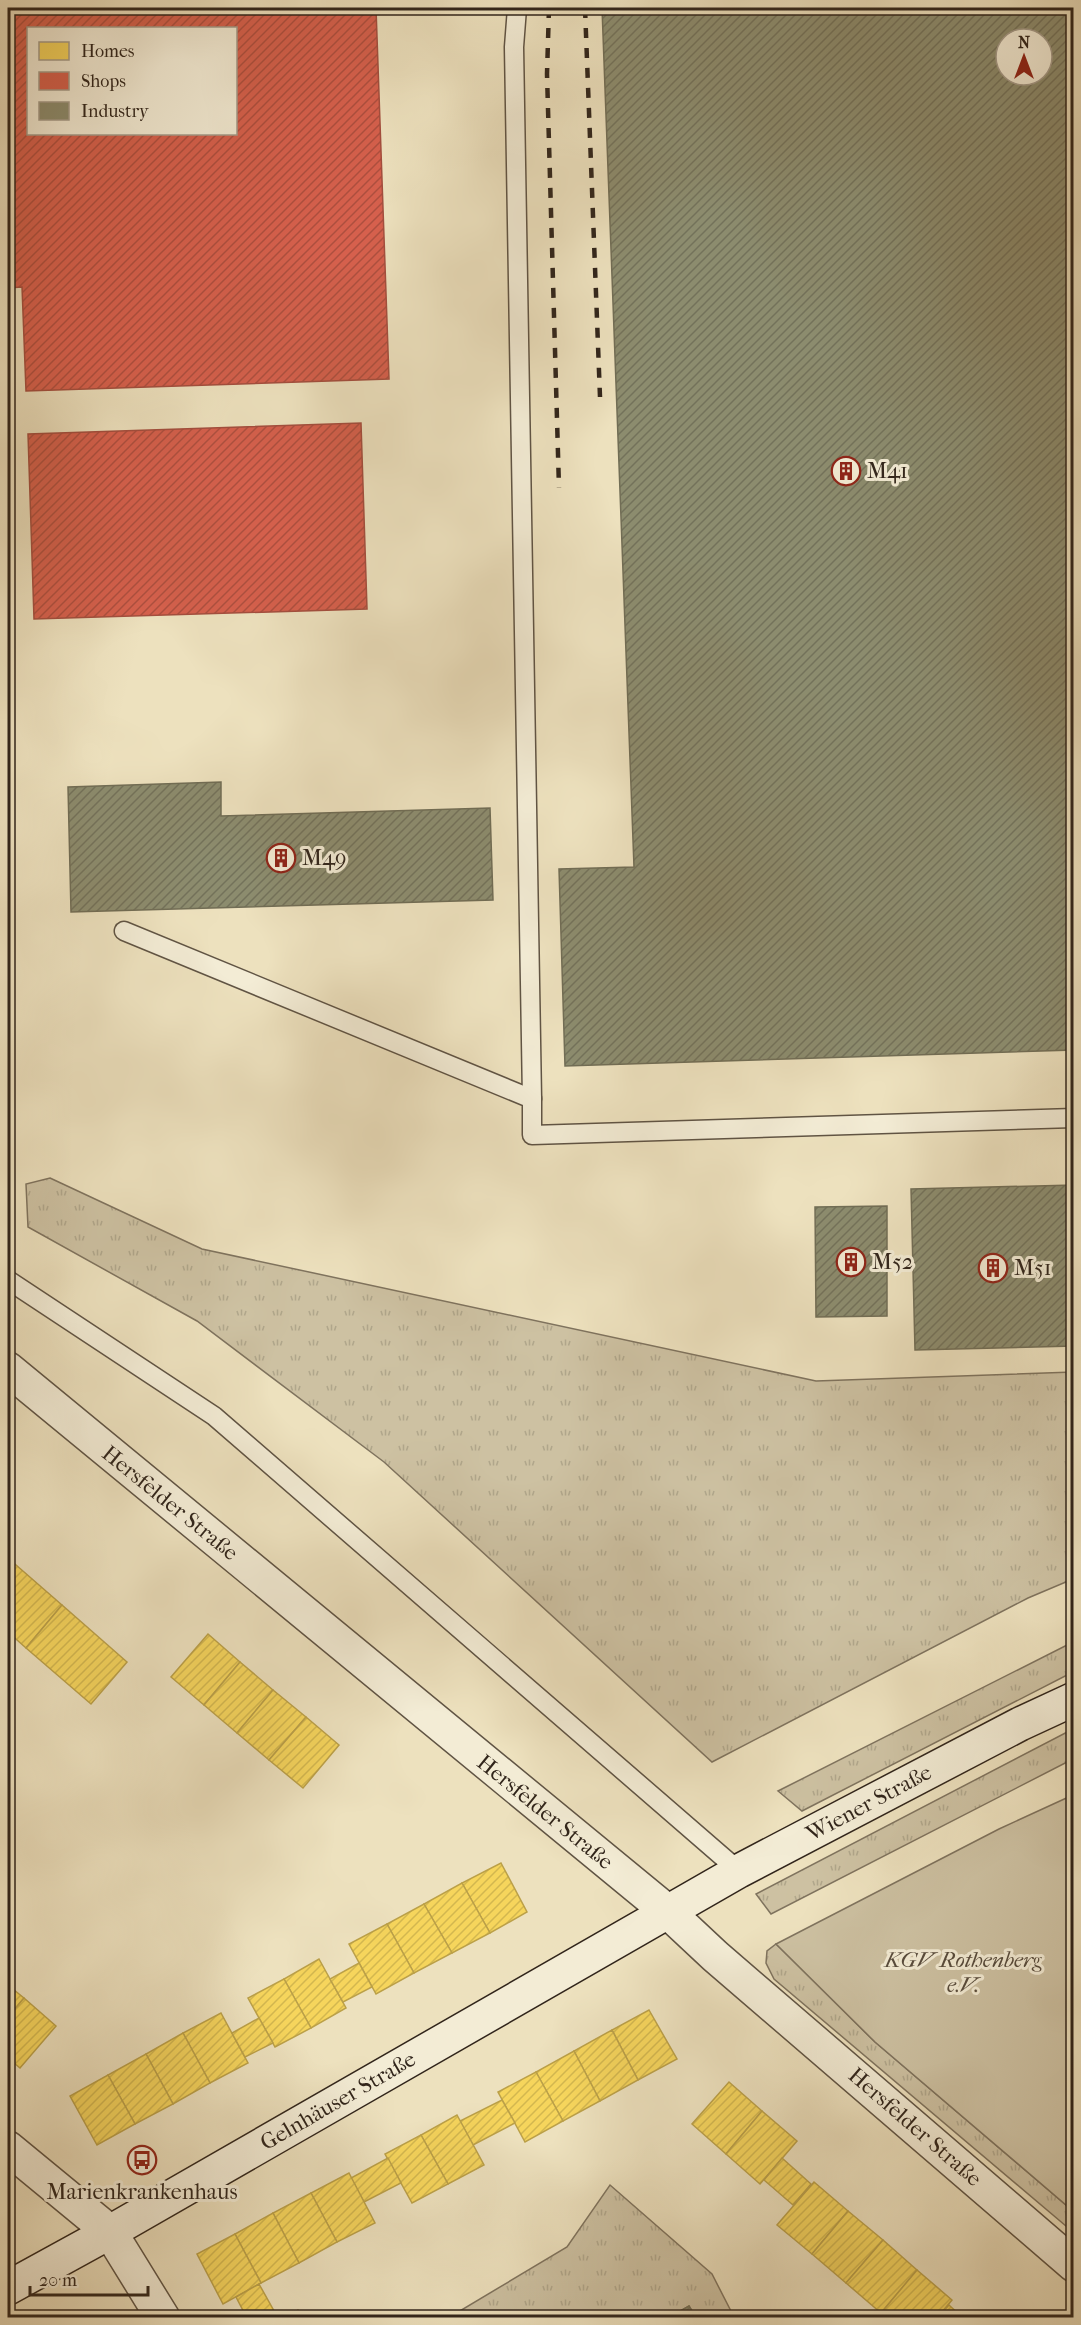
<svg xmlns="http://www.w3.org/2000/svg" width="1081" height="2325" font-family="'IM FELL French Canon',serif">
	<defs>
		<pattern id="grass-tufts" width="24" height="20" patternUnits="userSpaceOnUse" patternTransform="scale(1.5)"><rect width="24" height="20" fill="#cdc1a2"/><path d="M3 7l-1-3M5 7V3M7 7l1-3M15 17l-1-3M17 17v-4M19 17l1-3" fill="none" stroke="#b0a68b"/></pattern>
		<pattern id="homes-hatch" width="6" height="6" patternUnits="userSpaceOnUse" patternTransform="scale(1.5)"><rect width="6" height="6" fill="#f6d55c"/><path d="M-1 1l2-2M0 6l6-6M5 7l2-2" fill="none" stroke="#d3b74f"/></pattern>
		<pattern id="shops-hatch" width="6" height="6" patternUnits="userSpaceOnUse" patternTransform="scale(1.5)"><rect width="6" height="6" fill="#d6604d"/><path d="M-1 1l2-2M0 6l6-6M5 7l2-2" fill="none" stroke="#ae4f3f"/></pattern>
		<pattern id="industry-hatch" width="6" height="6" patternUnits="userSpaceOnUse" patternTransform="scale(1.5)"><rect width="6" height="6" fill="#8c8c6e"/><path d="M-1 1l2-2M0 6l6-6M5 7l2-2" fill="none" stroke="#73725a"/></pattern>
	</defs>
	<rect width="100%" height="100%" fill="#ede1be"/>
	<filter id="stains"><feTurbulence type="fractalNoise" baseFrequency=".00333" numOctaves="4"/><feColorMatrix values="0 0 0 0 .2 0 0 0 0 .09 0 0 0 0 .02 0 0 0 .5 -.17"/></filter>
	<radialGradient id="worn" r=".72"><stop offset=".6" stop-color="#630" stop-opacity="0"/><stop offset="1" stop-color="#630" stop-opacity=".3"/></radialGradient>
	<g fill="url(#grass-tufts)" stroke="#7f735e" stroke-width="1.5">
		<polygon points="50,1178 202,1249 816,1381 1073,1372 1073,1579 1028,1598 712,1762 384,1462 197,1321 28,1227 26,1184"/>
		<polygon points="1073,1642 1073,1672 802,1811 778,1791"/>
		<polygon points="1073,1729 1073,1759 771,1914 756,1894"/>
		<polygon points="776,1944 875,2042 1073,2211 1073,2232 774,1979 766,1963 767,1951"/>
		<polygon points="610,2185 712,2274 734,2317 696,2317 689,2306 668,2318 448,2318 567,2247"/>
	</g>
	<polygon fill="#cdc1a2" stroke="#7f735e" stroke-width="1.5" points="1073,1795 1073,2211 875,2042 776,1944 999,1829"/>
	<g fill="url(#homes-hatch)" stroke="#bba048" stroke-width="1.5">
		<polygon points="8,1558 62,1605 26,1648 8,1632"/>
		<polygon points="62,1605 127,1662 91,1704 26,1648"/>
		<polygon points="208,1634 240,1662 204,1705 171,1677"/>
		<polygon points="240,1662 273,1690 237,1733 204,1705"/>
		<polygon points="273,1690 306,1717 269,1760 237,1733"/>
		<polygon points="306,1717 339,1745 303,1788 269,1760"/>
		<polygon points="501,1863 527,1912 490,1933 462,1883"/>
		<polygon points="462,1883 490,1933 452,1953 424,1904"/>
		<polygon points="424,1904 452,1953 414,1973 387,1924"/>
		<polygon points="387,1924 414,1973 376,1994 349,1944"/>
		<polygon points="319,1959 346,2008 311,2028 284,1979"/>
		<polygon points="359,1963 372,1987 343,2002 330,1979"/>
		<polygon points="284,1979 311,2028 275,2047 248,1998"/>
		<polygon points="8,1985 24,1998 8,2017"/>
		<polygon points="24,1998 56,2026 20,2068 8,2058 8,2017"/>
		<polygon points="649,2010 677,2059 638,2080 612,2030"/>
		<polygon points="221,2013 248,2063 210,2083 183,2033"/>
		<polygon points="259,2018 273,2043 245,2057 232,2033"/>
		<polygon points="612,2030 638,2080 600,2101 574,2051"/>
		<polygon points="183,2033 210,2083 173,2104 146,2054"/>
		<polygon points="574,2051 600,2101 563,2121 536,2072"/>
		<polygon points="146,2054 173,2104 135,2124 108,2075"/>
		<polygon points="536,2072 563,2121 525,2142 498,2092"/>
		<polygon points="108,2075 135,2124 97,2145 70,2096"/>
		<polygon points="729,2082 762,2111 726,2154 692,2124"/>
		<polygon points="502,2100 515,2123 473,2145 460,2121"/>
		<polygon points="762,2111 797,2141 760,2184 726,2154"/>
		<polygon points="457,2115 484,2165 448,2184 421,2135"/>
		<polygon points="421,2135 448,2184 412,2203 385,2154"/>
		<polygon points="388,2158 401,2183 364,2202 351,2178"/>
		<polygon points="782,2158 811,2184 793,2205 764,2180"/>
		<polygon points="349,2173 375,2223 337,2242 311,2193"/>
		<polygon points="814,2182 848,2211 812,2254 777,2225"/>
		<polygon points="311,2193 337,2242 299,2263 273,2213"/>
		<polygon points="848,2211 883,2240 846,2283 812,2254"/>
		<polygon points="273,2213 299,2263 261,2283 235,2234"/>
		<polygon points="235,2234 261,2283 223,2304 197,2254"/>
		<polygon points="883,2240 917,2270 881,2313 846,2283"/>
		<polygon points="917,2270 952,2300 937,2318 886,2318 881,2313"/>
		<polygon points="259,2284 278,2318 247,2318 236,2297"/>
		<polygon points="949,2305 963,2318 937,2318"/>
		<polygon points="298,2310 302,2318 284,2318"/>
	</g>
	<g fill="url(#shops-hatch)" stroke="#a44e3e" stroke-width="1.5" fill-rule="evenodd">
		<path d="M8 8H376L389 379 26 391 22 287 8 288ZM28 28H236V134H28Z"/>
		<polygon points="361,423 367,609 34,619 28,434"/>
	</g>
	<g fill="url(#industry-hatch)" stroke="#716d55" stroke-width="1.5" fill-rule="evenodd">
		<path d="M602 8H1074V1050L565 1066 559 869 634 867ZM1006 39H1042V75H1006Z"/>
		<polygon points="221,782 221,816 490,808 493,900 71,912 68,787"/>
		<polygon points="1074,1185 1074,1346 915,1350 911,1189"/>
		<polygon points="887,1206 887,1316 816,1317 815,1207"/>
		<polygon points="689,2306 696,2318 668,2318"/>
	</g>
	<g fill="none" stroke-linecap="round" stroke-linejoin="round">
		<g stroke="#605444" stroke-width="21">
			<g id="lane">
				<polyline points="517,8 514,47 532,1099"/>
				<polyline points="124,931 532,1099 532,1135 1074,1118"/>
				<polyline points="8,1280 214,1416 739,1871"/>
			</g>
		</g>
		<g stroke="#605444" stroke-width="36">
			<g id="street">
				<polyline points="8,1369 668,1912 715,1956 1074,2265"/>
				<polyline points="8,2148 110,2232 163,2318"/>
			</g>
		</g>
		<g stroke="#31251b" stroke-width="36">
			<polyline id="secondary" points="8,2288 110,2232 739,1871 1020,1724 1074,1699"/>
		</g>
		<use href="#lane" stroke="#f3ecd5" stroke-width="18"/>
		<use href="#street" stroke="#f3ecd5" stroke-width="33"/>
		<use href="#secondary" stroke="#f3ecd5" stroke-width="33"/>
		<g stroke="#31251b" stroke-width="4.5" stroke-dasharray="10 10" stroke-linecap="butt">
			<polyline points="549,8 547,74 559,488"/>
			<polyline points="585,8 600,397"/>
		</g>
	</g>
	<defs>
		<g id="building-ring" transform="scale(1.5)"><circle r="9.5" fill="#f3ecd5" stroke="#8f2418" stroke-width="1.5"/><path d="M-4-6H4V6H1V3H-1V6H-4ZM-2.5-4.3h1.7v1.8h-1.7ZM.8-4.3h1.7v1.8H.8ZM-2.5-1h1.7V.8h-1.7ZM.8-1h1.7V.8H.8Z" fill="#8f2418"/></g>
		<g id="bus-ring" transform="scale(1.5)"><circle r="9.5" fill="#f3ecd5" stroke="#8f2418" stroke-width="1.5"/><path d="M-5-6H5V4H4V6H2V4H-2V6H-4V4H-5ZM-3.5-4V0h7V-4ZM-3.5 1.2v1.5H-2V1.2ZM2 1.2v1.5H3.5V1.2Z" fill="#8f2418"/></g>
	</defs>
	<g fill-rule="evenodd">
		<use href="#building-ring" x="846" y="471"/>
		<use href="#building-ring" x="281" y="858"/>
		<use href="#building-ring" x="851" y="1262"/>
		<use href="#building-ring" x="993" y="1268"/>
		<use href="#bus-ring" x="142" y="2160"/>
	</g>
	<g text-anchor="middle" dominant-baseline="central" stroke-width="6" stroke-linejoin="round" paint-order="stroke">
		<g font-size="22" fill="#31251b" stroke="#f3ecd5" text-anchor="start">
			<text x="867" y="471">M41</text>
			<text x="302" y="858">M49</text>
			<text x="872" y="1262">M52</text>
			<text x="1014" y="1268">M51</text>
			<text x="142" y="2192" text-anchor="middle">Marienkrankenhaus</text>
		</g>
		<g font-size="22" fill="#31251b" stroke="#f3ecd5">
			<text transform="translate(170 1503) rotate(39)">Hersfelder Straße</text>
			<text transform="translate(869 1803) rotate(-28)">Wiener Straße</text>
			<text transform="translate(545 1812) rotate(39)">Hersfelder Straße</text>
			<text transform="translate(338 2101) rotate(-30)">Gelnhäuser Straße</text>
			<text transform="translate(915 2127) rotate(41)">Hersfelder Straße</text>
		</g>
		<g font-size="22" font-style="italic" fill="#584c3d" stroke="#f3ecd5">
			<text x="963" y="1960">KGV Rothenberg<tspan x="963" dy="25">e.V.</tspan></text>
		</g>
	</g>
	<rect width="1081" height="2325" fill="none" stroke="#ede1be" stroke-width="30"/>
	<rect x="9" y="9" width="1063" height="2307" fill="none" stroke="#31251b" stroke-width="3"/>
	<rect x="15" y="15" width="1051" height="2295" fill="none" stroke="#31251b" stroke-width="1.5"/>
	<rect x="27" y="27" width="210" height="108" fill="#f3ecd5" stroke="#a59c8b" stroke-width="1.5"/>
	<rect x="39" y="42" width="30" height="18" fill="#f6d55c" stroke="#a59c8b" stroke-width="1.5"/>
	<text x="81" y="57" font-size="18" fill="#31251b">Homes</text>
	<rect x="39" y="72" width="30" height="18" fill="#d6604d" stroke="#a59c8b" stroke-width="1.5"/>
	<text x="81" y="87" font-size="18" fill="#31251b">Shops</text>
	<rect x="39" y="102" width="30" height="18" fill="#8c8c6e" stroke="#a59c8b" stroke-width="1.5"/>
	<text x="81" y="117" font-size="18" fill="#31251b">Industry</text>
	<g transform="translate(1024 57)"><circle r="28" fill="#f3ecd5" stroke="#a59c8b" stroke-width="1.5"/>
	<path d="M0-4.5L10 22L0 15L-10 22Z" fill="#8f2418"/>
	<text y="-9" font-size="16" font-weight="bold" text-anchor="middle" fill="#31251b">N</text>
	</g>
	<path d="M30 2286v9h118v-9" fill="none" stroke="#31251b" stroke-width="3"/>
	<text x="39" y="2286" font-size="18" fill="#31251b" stroke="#f3ecd5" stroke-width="4.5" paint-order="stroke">20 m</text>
	<rect width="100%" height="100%" filter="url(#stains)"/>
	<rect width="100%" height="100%" fill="url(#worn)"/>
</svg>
